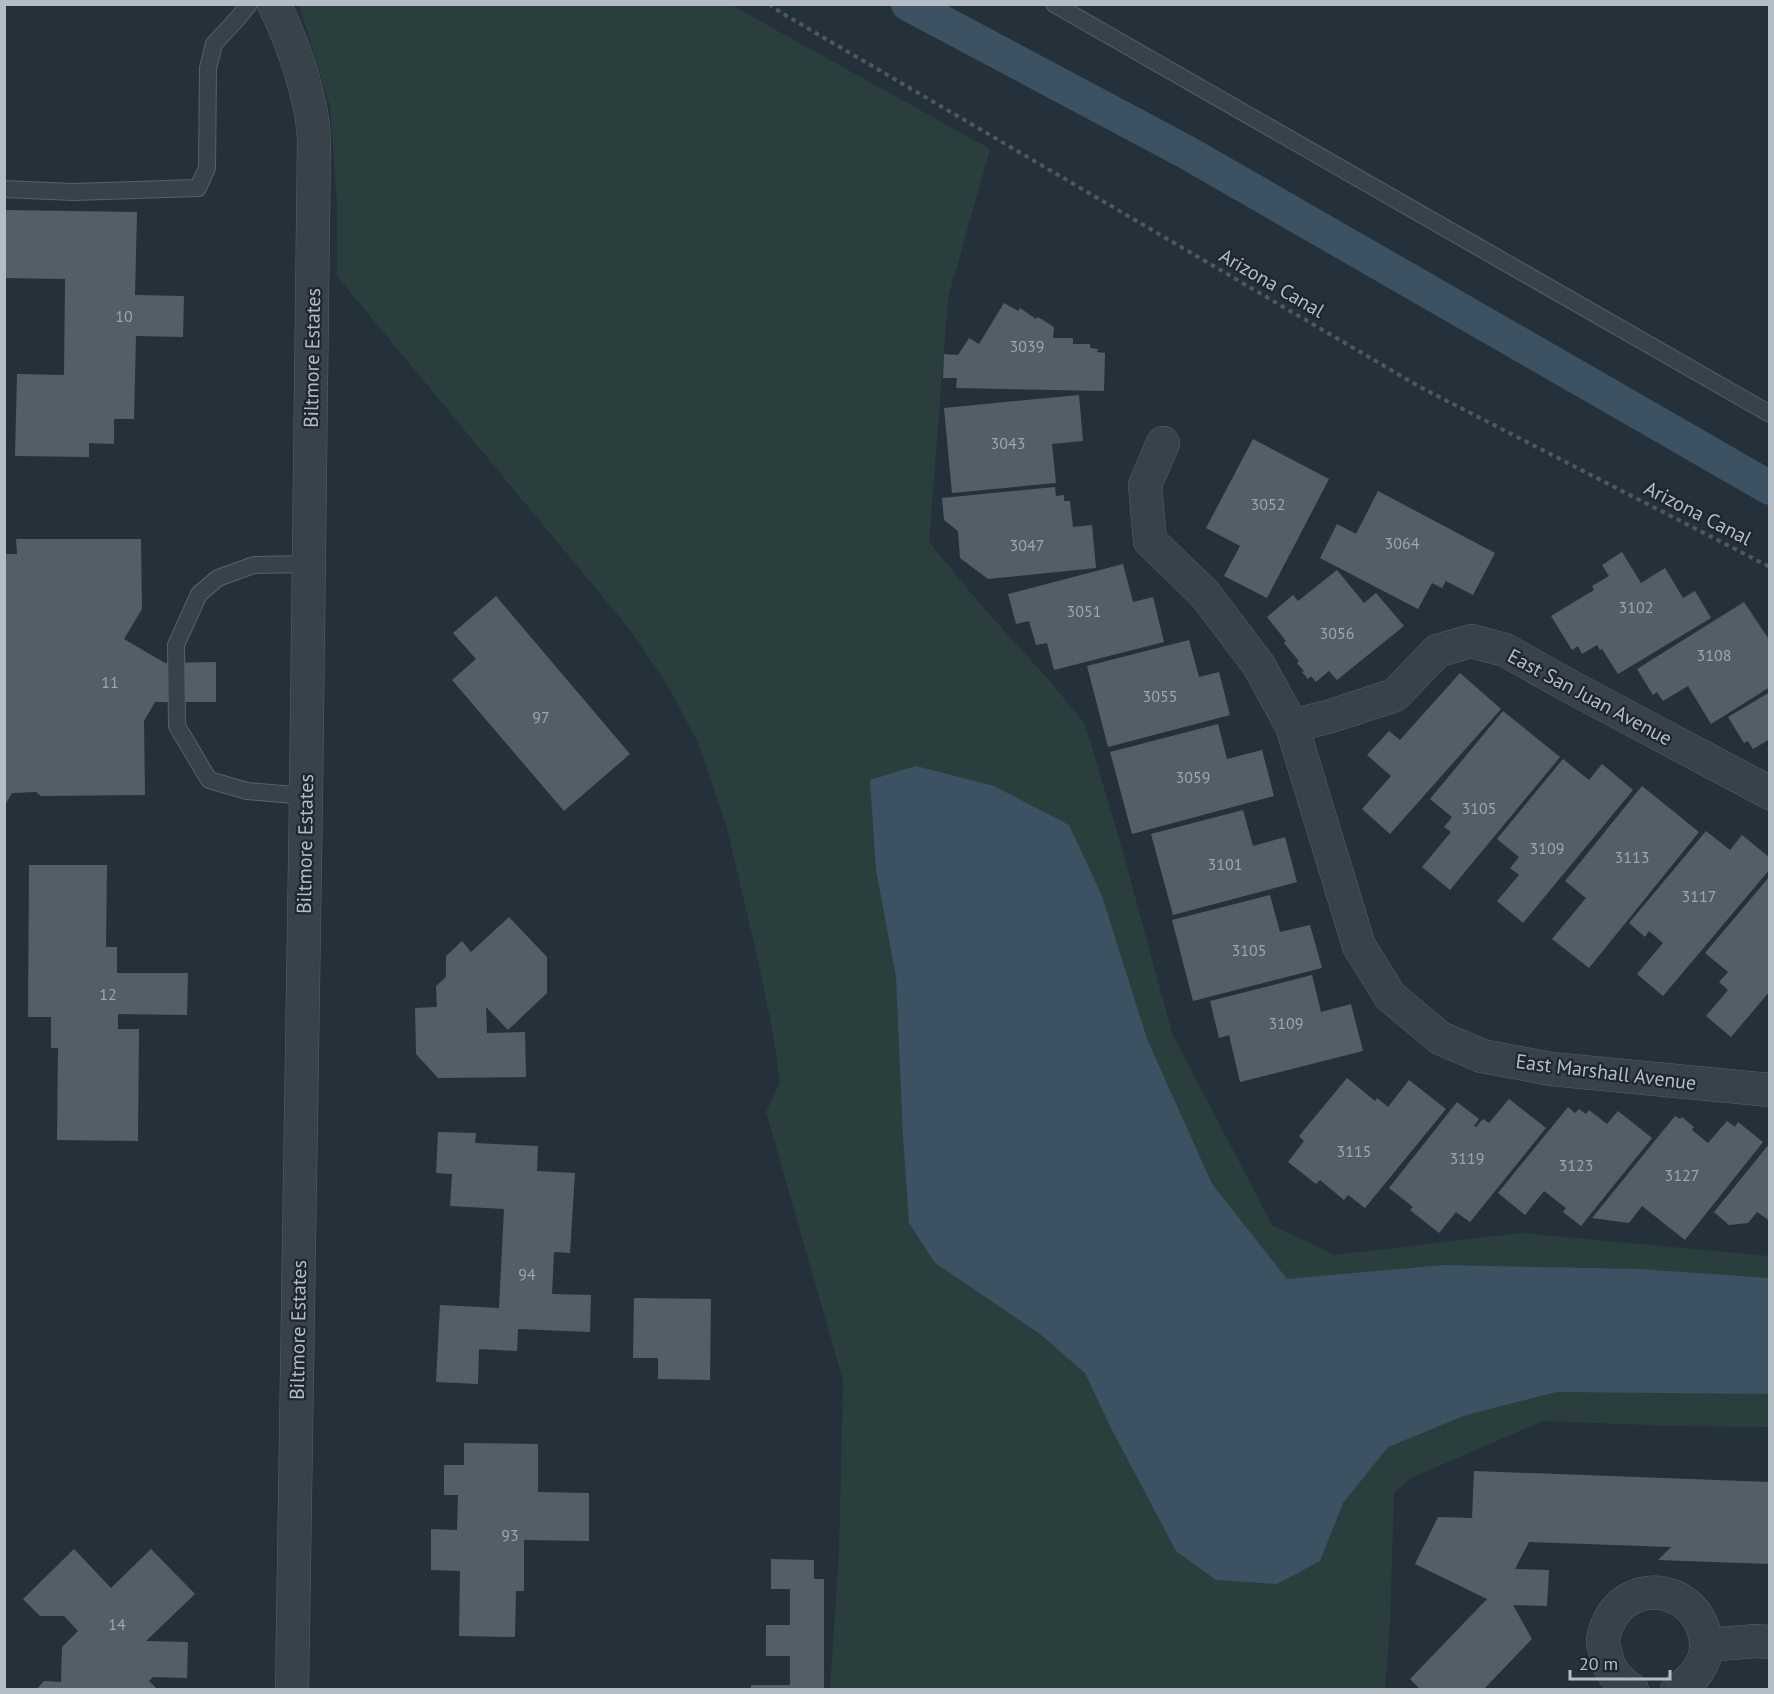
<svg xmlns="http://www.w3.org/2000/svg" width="1774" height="1694" font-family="'PT Sans',sans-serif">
	<rect width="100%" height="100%" fill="#25313a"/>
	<polygon fill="#2a3f3d" points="299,5 731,5 990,149 948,298 929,542 980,604 1047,678 1085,724 1123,852 1172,1033 1272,1225 1334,1255 1521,1233 1769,1256 1769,1427 1675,1426 1543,1421 1411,1478 1394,1493 1390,1623 1385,1689 830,1689 839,1553 843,1380 766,1112 780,1083 773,1033 756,951 726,825 699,745 670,689 631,631 337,276 337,204 330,106"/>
	<polygon fill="#3c5162" points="916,766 994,786 1069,825 1102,896 1147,1039 1212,1184 1287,1279 1443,1265 1639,1269 1769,1278 1769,1394 1557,1392 1466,1415 1388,1447 1343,1503 1320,1561 1277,1584 1216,1580 1176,1551 1111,1428 1085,1373 1040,1334 935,1263 909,1223 903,1136 896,977 876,870 870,780"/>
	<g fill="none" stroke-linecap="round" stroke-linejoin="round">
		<polyline stroke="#3c5162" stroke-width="34" points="908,4 1186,152 1770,488"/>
	</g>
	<g fill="#525f69">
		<polygon points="4,210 137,212 135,295 184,296 183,337 136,336 134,419 114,419 114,444 89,443 89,457 15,456 17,374 64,375 65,279 4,278"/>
		<polygon points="1004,303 1018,311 1020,308 1036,319 1038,317 1054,327 1053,338 1073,338 1073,344 1090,344 1090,348 1098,349 1097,352 1105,353 1104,391 956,388 957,378 943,378 944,354 958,355 969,338 979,344"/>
		<polygon points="1079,395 1083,441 1052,444 1056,483 952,493 944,408"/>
		<polygon points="1253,439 1329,479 1267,598 1224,576 1240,546 1206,528"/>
		<polygon points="1055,487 1056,496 1064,495 1064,501 1070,501 1073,527 1092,525 1096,568 988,579 960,558 958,531 944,520 942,498"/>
		<polygon points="1378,491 1495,553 1473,595 1446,581 1442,588 1432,583 1418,609 1320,558 1337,524 1356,534"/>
		<polygon points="16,539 141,539 142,609 124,639 165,663 216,662 216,702 155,702 144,721 145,795 41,796 36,792 12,793 6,803 4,803 4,554 17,554"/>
		<polygon points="1622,552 1641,583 1665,568 1683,598 1695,591 1711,618 1618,674 1602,649 1600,650 1597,645 1582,654 1578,646 1572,650 1551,616 1594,590 1592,586 1609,576 1602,565"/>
		<polygon points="1123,564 1133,602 1153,597 1164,642 1054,670 1047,643 1036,645 1029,621 1016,624 1008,594"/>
		<polygon points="1337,570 1364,603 1376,593 1404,626 1337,680 1329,671 1316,682 1311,676 1308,679 1302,672 1304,671 1297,663 1299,661 1284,643 1286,641 1267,617 1293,595 1298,601"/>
		<polygon points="496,596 630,754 564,811 452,680 476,659 453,633"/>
		<polygon points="1744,602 1770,641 1770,687 1711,724 1688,686 1663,701 1657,692 1653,695 1637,669"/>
		<polygon points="1189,640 1199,677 1219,672 1230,715 1108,747 1087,666"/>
		<polygon points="1460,673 1501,709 1390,834 1362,809 1391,776 1367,755 1389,731 1400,740"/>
		<polygon points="1770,692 1770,739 1753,749 1748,741 1744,743 1728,717"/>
		<polygon points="1503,711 1560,757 1450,890 1422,867 1451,832 1444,827 1452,817 1430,799"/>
		<polygon points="1218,724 1227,759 1262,750 1274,796 1132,834 1110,752"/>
		<polygon points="1563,759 1589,780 1602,764 1633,790 1523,923 1497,901 1519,875 1510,868 1519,857 1497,839"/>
		<polygon points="1642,786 1699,832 1589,968 1552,939 1586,898 1565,881"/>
		<polygon points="1243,810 1253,846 1285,837 1297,882 1173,915 1151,834"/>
		<polygon points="1706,831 1730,850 1742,835 1770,858 1770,869 1663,996 1637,974 1663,943 1649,931 1645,937 1629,923"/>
		<polygon points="29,865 107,865 106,947 117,947 117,973 188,973 187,1015 118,1014 118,1029 139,1029 138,1141 57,1140 58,1048 51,1048 51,1017 28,1017"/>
		<polygon points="1770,876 1770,991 1731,1037 1706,1016 1728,990 1719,982 1728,972 1705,953"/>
		<polygon points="1270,895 1280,932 1310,925 1322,968 1193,1001 1172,920"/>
		<polygon points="509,917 547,957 547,993 508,1030 486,1007 487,1033 525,1032 526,1077 438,1078 416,1054 415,1008 437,1007 436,986 446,977 446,956 462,941 471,952"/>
		<polygon points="1312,975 1321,1012 1351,1004 1363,1051 1240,1082 1229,1035 1219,1038 1210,1001"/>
		<polygon points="1347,1078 1375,1101 1377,1098 1388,1107 1409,1080 1446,1109 1365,1208 1348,1195 1344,1200 1320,1180 1316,1184 1288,1162 1304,1141 1299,1136"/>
		<polygon points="1509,1099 1546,1128 1470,1222 1456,1212 1439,1233 1410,1210 1413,1207 1389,1188 1457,1102 1479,1119 1474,1126 1476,1127 1483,1119 1489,1123"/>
		<polygon points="1568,1107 1575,1113 1579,1109 1586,1114 1589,1110 1607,1124 1618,1111 1652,1138 1581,1226 1563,1212 1566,1208 1544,1191 1525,1215 1498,1193"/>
		<polygon points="1675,1116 1680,1119 1682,1117 1694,1127 1692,1130 1708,1143 1727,1121 1735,1127 1738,1122 1763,1142 1685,1240 1642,1206 1629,1223 1592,1218"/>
		<polygon points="438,1132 476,1133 475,1143 538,1146 537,1171 575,1173 570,1253 554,1252 552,1294 591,1295 590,1332 518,1329 517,1351 479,1349 478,1384 436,1382 440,1305 499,1308 504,1209 450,1206 452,1174 436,1173"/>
		<polygon points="1770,1143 1770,1221 1757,1212 1748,1223 1729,1225 1714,1212"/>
		<polygon points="634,1298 711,1299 710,1380 658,1379 658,1358 633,1358"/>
		<polygon points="464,1443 538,1444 538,1492 589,1493 589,1541 524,1540 524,1591 516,1591 515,1637 459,1636 460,1571 431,1570 431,1529 457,1530 458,1495 444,1495 444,1465 464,1465"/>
		<polygon points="1474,1471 1770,1482 1770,1564 1658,1560 1671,1547 1529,1542 1515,1569 1549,1570 1547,1606 1513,1605 1532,1639 1483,1690 1421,1690 1410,1679 1487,1599 1415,1564 1438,1517 1472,1518"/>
		<polygon points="74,1549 111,1588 151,1549 195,1594 146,1641 188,1642 187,1678 153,1677 149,1681 158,1690 36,1690 44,1681 61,1682 62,1647 78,1631 64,1616 40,1616 23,1599"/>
		<polygon points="771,1559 814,1560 814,1579 824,1579 824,1690 751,1690 751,1685 790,1685 790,1656 766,1656 766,1625 790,1625 790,1589 771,1589"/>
	</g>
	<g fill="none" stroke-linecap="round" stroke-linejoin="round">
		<g stroke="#576068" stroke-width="18">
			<g id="lane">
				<polyline points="1054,4 1770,414"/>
				<polyline points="4,189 73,192 198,188 207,168 208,68 214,44 238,18 249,4"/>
				<polyline points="306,796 247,791 209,780 177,726 176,645 199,594 218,578 254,565 310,564"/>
			</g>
		</g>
		<g stroke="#576068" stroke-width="34">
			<g id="street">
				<path d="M274 4C293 43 312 97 314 139L306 796 292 1690"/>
				<polyline points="1163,443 1145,485 1150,541 1204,593 1258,664 1292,726 1359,946 1390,996 1440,1038 1482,1056 1551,1069 1770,1090"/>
				<polyline points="1292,726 1331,716 1395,695 1437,651 1471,641 1505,650 1571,687 1770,793"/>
				<polyline points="1707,1645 1756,1641 1770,1642"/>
				<path d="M1632 1690C1618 1681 1608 1670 1606 1654 1605 1650 1603 1645 1603 1641 1603 1634 1606 1628 1608 1623 1631 1574 1700 1587 1706 1642 1708 1663 1693 1680 1677 1690"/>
			</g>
		</g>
		<polyline stroke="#495b5b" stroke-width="4" stroke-dasharray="4.5 4.5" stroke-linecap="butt" points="769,4 780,12 1420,387 1770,567"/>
		<use href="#lane" stroke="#38424a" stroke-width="16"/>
		<use href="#street" stroke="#38424a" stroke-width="33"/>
	</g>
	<g text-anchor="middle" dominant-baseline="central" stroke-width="4.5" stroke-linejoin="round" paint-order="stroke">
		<g font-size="16" fill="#9ca6af">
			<text x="124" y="316">10</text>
			<text x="1027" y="346">3039</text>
			<text x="1008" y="443">3043</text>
			<text x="1268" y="504">3052</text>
			<text x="1402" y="543">3064</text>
			<text x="1027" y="545">3047</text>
			<text x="1636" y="607">3102</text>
			<text x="1084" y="611">3051</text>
			<text x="1337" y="633">3056</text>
			<text x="1714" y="655">3108</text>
			<text x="110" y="682">11</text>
			<text x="1160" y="696">3055</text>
			<text x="541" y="717">97</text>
			<text x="1193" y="777">3059</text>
			<text x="1479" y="808">3105</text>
			<text x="1547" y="848">3109</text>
			<text x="1632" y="857">3113</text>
			<text x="1225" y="864">3101</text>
			<text x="1699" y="896">3117</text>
			<text x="1249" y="950">3105</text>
			<text x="108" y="994">12</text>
			<text x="1286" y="1023">3109</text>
			<text x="1354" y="1151">3115</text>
			<text x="1467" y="1158">3119</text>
			<text x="1576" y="1165">3123</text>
			<text x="1682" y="1175">3127</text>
			<text x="527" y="1274">94</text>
			<text x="510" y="1535">93</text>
			<text x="117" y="1624">14</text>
		</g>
		<g font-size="20" fill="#b4bdc6" stroke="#1e272f">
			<text transform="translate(1272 283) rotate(30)">Arizona Canal</text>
			<text transform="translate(312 358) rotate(-89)">Biltmore Estates</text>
			<text transform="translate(1698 513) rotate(27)">Arizona Canal</text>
			<text transform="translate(1590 697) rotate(28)">East San Juan Avenue</text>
			<text transform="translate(305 844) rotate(-89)">Biltmore Estates</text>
			<text transform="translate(1606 1072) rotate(7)">East Marshall Avenue</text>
			<text transform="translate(298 1330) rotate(-89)">Biltmore Estates</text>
		</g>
	</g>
	<rect width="1774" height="1694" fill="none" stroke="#b4bdc6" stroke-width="12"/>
	<path d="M1570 1670v9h100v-9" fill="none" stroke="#b4bdc6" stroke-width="3"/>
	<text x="1579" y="1670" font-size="18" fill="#b4bdc6" stroke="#1e272f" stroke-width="4.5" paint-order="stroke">20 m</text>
</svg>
